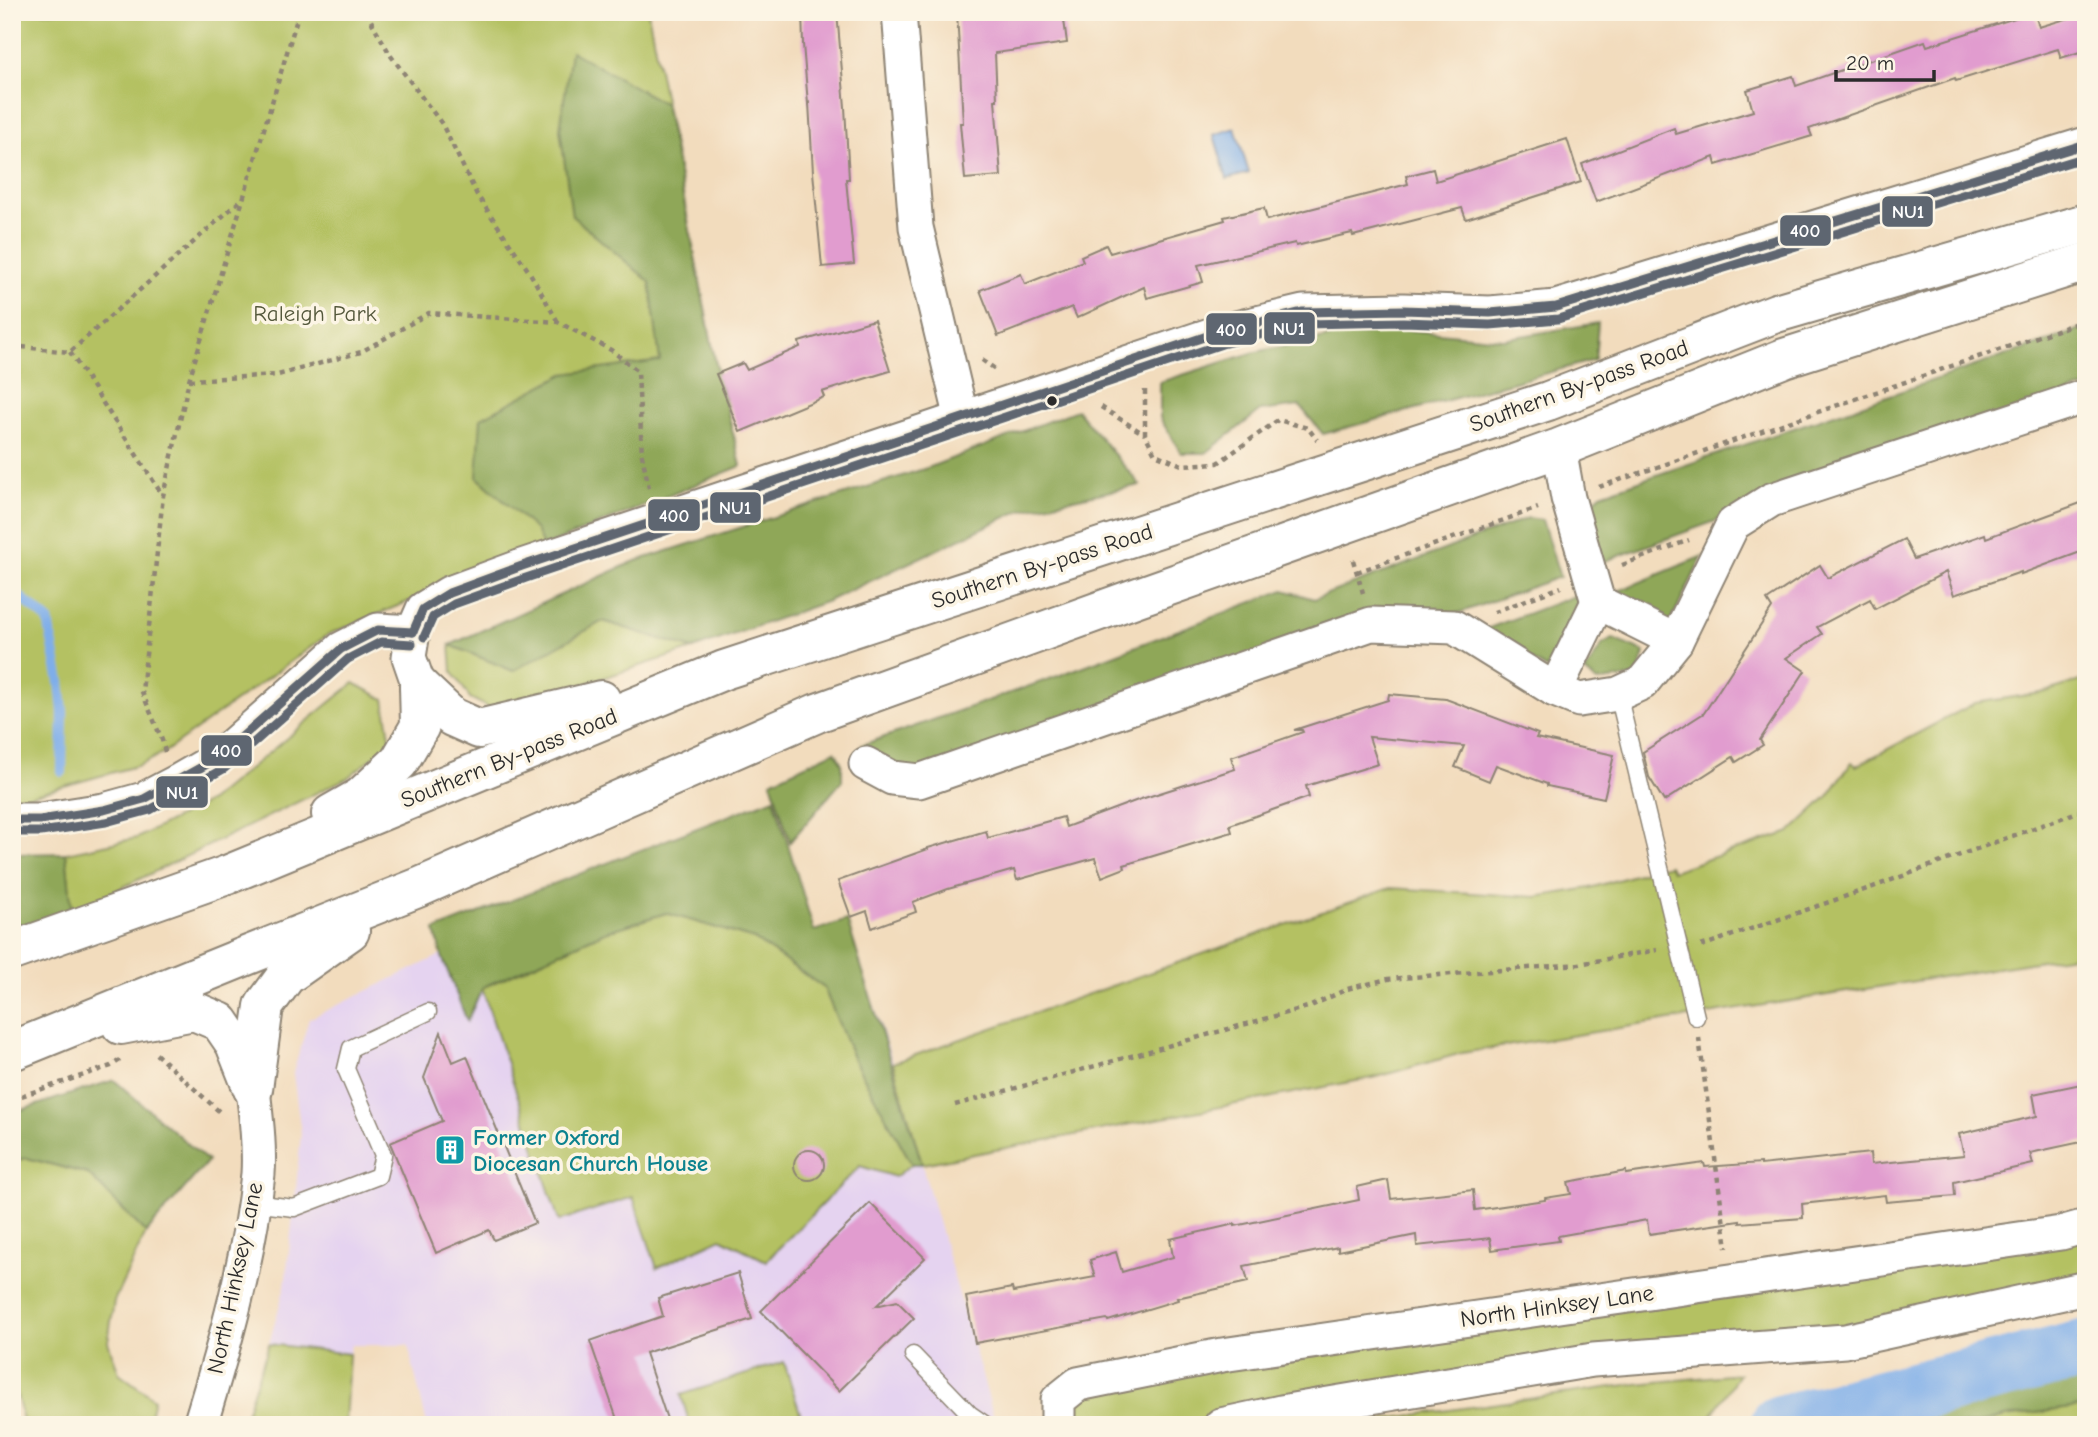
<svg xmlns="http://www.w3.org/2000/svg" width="2098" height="1437" font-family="'Comic Neue',sans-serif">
	<rect width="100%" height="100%" fill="#fcf5e5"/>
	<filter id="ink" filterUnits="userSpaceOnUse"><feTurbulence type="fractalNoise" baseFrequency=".0143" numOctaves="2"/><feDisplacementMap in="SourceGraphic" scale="14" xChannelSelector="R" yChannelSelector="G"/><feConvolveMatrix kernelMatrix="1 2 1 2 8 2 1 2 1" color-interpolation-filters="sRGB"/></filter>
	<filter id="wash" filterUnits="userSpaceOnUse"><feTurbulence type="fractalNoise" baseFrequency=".00686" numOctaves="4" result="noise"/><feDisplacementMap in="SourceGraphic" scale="28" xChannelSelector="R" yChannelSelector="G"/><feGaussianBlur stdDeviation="1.57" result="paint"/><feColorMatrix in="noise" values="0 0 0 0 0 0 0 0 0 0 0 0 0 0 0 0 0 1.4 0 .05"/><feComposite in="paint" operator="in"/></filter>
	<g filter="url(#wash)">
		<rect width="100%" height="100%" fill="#f2dcbd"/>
		<polygon fill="#e5d3f0" points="774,798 814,931 847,920 893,1063 993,1414 1006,1425 427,1425 408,1345 351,1345 349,1354 269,1344 285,1286 296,1189 301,1133 293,1073 309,1019 441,955 435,930"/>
		<g fill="#b4c162" stroke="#707646" stroke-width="2">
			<polygon points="12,12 648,12 715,360 741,466 329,634 165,752 140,765 24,797 12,797"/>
			<polygon points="603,621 693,649 497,712 470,698 452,671 450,645 513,671"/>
			<polygon points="2086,679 2086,954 1462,1053 1377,1077 922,1164 893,1063 1390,888 1536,897 1590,888 1669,865 1672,871 1790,832 1828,796 1852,762 1856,766 1975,703 2041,693"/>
			<polygon points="354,683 384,699 391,743 347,778 72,912 66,853 137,838 210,801"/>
			<polygon points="666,913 754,939 824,988 854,1060 912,1164 895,1177 860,1166 766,1261 721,1238 657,1268 633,1197 559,1221 482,988 605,932"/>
			<polygon points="27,1158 88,1174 146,1233 114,1301 108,1342 119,1373 154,1399 148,1425 24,1425 12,1374 12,1161"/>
			<polygon points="2086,1226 2086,1288 1221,1425 1058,1425 1078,1384"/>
			<polygon points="269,1344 349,1354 345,1425 242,1425"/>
			<polygon points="784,1362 802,1419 784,1425 690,1425 681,1395"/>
			<polygon points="1739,1374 1705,1425 1363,1425 1386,1419 1626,1385"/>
			<polygon points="2086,1406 2086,1425 1973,1425 2005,1417"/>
		</g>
		<g fill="#8fa758" stroke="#5d6942" stroke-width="2">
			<polygon points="571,51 665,104 715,360 741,466 543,547 536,530 477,477 481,418 564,374 660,361 650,282 572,216 560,129"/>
			<polygon points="1598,323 1595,360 1323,434 1300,406 1260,411 1206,453 1181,453 1160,418 1160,382 1255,352 1329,337 1406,330 1503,339"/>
			<polygon points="2086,328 2086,387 1597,564 1585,508 1601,494"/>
			<polygon points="1077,410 1140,485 1021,510 828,601 693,649 603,621 513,671 450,645 633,562 930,467"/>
			<polygon points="1528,518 1542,520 1560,577 1453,615 926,773 880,762 862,745 1055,677 1284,590 1314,599"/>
			<polygon points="1703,556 1669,625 1611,594"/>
			<polygon points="1582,593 1547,669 1481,631"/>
			<polygon points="1613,639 1644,652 1641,667 1636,676 1597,682 1585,672 1603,644"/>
			<polygon points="835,751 842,764 842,781 790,842 771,781"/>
			<polygon points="774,798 814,931 847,920 922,1164 912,1164 854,1060 824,988 754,939 666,913 605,932 483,987 467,1021 441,954 435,930"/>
			<polygon points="66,853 72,912 12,934 12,854"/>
			<polygon points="114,1080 208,1161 146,1233 88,1174 27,1158 12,1161 12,1113"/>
			<polygon points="2086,1353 2086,1406 2005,1417 1973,1425 1780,1425"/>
		</g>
		<polygon fill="#7faee9" stroke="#556c8a" stroke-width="2" points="1235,128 1249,173 1227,179 1214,135"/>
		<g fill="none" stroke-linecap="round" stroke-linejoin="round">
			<polyline stroke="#7faee9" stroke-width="10" points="12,590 48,620 60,682 63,712 62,772"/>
			<polyline stroke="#7faee9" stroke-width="60" points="1780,1425 2086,1349"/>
		</g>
		<g id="blocks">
			<g fill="#e19ccf">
				<polygon points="802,12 837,12 845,107 849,179 846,179 854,264 822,267 813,172 809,103 808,104 803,44"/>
				<polygon points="957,12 1063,12 1067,43 995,53 997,100 995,100 1001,176 965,179 960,123 963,123"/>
				<polygon points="2034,12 2039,27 2086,13 2086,50 2061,58 2058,49 1956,81 1955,78 1809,129 1812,136 1716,165 1714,157 1596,202 1582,164 1674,128 1676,134 1753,111 1747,90 1793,76 1796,86 1925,41 1927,46"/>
				<polygon points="1567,139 1581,182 1466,219 1462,208 1353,236 1352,233 1296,246 1295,243 1198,265 1203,282 1147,298 1144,287 1077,318 1072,307 998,336 980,290 1021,274 1025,284 1083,261 1081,256 1106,245 1110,253 1225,220 1224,217 1264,208 1267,220 1408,184 1406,176 1433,169 1436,181"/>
				<polygon points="874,320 890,371 822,392 824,397 740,432 716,374 743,363 747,370 800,347 799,342"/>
				<polygon points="2086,501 2086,550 2021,574 2021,572 1954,595 1946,572 1875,609 1870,599 1817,627 1822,634 1786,658 1805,671 1760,740 1763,745 1736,762 1733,757 1664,801 1649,777 1643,752 1704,713 1772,608 1767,600 1820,565 1828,578 1904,539 1914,559 1985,534 1986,538"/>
				<polygon points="1389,694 1446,699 1538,734 1536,738 1614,755 1604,798 1547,786 1547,784 1496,765 1489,781 1455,767 1464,746 1369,737 1378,764 1306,786 1309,797 1230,825 1232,832 1124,865 1125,868 1102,877 1095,858 1017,880 1014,870 948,889 913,902 916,912 872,928 867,911 851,917 838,881 928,849 928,848 986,831 988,838 1063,817 1066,827 1138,800 1235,769 1231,757 1303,732 1302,730 1294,730 1388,700"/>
				<polygon points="441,1032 453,1062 467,1056 535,1223 494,1240 489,1230 436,1253 390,1143 442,1121 424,1078"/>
				<polygon points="2086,1083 2086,1141 2030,1153 2033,1164 1954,1182 1955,1196 1886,1202 1885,1195 1802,1204 1803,1218 1740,1223 1740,1221 1649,1234 1647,1220 1558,1236 1559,1241 1492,1250 1490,1238 1417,1246 1416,1235 1338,1251 1338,1247 1244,1266 1248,1282 1177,1298 1178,1300 1108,1321 1107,1319 975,1343 966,1297 1012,1288 1013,1292 1095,1277 1090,1260 1116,1252 1122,1272 1173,1257 1170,1239 1235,1224 1235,1226 1359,1200 1357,1187 1388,1180 1391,1199 1473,1190 1475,1210 1545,1200 1545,1198 1571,1194 1568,1182 1626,1171 1626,1174 1704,1163 1705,1167 1761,1163 1761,1165 1870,1153 1871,1164 1964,1155 1959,1134 2037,1116 2033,1094"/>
				<circle cx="809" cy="1165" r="15"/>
				<polygon points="870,1203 925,1258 876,1306 897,1301 914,1318 839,1391 761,1311"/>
				<polygon points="738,1273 752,1319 645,1353 669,1425 619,1425 590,1341 663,1316 658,1298"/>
			</g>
		</g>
	</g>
	<g filter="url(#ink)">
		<use href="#blocks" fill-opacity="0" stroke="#8e8474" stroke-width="2"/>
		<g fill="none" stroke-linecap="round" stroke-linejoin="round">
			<g stroke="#8e8474" stroke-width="19">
				<g id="lane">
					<polyline points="1618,694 1696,1017"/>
					<polyline points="253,1203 294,1208 378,1176 383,1155 346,1069 351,1048 428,1012"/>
					<polyline points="913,1355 970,1414 986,1425"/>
				</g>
			</g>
			<g stroke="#8e8474" stroke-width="37">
				<g id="street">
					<polyline points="899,12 916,227 962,419"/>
					<polyline points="1559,448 1568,498 1598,602"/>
					<polyline points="419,686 409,657 413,632 423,609 449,593 522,566 1219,332 1303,312 1403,310 1490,313 1556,307 2086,144"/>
					<polyline points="1555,690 1598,602 1676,641"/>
					<polyline points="866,764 892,778 919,781 1371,624 1454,627 1555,690 1579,700 1618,694 1642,683 1676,641 1733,524 1771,500 2086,396"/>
					<polyline points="12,820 40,820 104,810 144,799 180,780 218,758 341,649 378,630 413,632"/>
					<path d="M200 1425C225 1344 249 1259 258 1174 260 1146 256 1116 253 1089"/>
					<polyline points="1058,1425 1058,1400 1078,1384 1222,1355 2061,1233 2086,1226"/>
					<polyline points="1221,1425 1281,1412 1593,1360 1845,1341 2086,1288"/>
				</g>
			</g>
			<g stroke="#8e8474" stroke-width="42">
				<g id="highway">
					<polyline points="419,686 452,717 479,729 601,700"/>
					<polyline points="331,814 361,797 399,762 420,726 419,686"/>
					<polyline points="12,951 227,875 724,670 1548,401 1776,313 2086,223"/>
					<polyline points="121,1025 194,1011 220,1022 235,1044 252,1087"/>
					<polyline points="12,1051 246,956 420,887 817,713 1138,597 1559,448 1784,358 2086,262"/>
					<polyline points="253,1089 264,1006 286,976 350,931"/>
				</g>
			</g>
			<g stroke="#8e8474" stroke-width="4.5" stroke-dasharray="5 5" stroke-linecap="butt">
				<polyline points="366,12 391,56 442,124 477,195 530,273 558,322"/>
				<polyline points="12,346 70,352 242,199"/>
				<polyline points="70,352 163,496"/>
				<polyline points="982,360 998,371"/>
				<polyline points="189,380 278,375 361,352 429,313 558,322 611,350 638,371 642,455 649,488"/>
				<polyline points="1145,390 1145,434 1155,454 1182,465 1218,463 1278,420 1308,428 1317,440"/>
				<polyline points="1101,407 1144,434"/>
				<polyline points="1599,487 2086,320"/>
				<polyline points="1353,560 1363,593"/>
				<polyline points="1622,565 1689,540"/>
				<polyline points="1357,572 1538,508"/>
				<polyline points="1494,612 1561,587"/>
				<polyline points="165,752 162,740 142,692 163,496 189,380 299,12"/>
				<polyline points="1701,946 1870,888 2086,809"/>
				<polyline points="1699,1038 1727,1248"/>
				<polyline points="156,1054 222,1114"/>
				<polyline points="12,1099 111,1066 120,1060"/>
				<polyline points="955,1105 1311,1006 1347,989 1388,979 1579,964 1657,950"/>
			</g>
			<use href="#lane" stroke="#fff" stroke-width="16"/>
			<use href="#street" stroke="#fff" stroke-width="33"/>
			<use href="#highway" stroke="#fff" stroke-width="38"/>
			<g stroke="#fcf5e5" stroke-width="14">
				<g id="bus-1">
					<polyline points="413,632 423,609 449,593 522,566 1219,332 1303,312 1403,310 1490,313 1556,307 2086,144"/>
					<polyline points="12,820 40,820 104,810 144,799 218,758 341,649 378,630 413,632"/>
				</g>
			</g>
			<g stroke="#fcf5e5" stroke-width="14">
				<g id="bus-2">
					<polyline points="424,637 433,617 454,604 526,578 1222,344 1305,324 1403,322 1490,325 1558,319 2086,157"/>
					<polyline points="12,832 41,832 106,822 150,810 225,768 348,659 381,642 412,644"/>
				</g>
			</g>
			<use href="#bus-1" stroke="#5e6671" stroke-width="9"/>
			<use href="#bus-2" stroke="#5e6671" stroke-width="9"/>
		</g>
	</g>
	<defs>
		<g id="building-square" transform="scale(1.575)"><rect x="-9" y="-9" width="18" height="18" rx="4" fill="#0f9aa8" stroke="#fcf5e5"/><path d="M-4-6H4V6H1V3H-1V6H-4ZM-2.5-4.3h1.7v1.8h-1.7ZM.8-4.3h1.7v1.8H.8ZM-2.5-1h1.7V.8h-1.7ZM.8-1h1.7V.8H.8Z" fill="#fff"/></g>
	</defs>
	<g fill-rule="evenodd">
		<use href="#building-square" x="450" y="1150"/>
	</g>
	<circle fill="#2b2b2b" stroke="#fcf5e5" stroke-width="2.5" cx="1052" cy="401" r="6"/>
	<g text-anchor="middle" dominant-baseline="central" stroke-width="7" stroke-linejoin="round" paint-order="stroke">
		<g font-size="23" fill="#54583c" stroke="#fcf5e5">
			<text x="315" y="313">Raleigh Park</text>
		</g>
		<g font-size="23" fill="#2b2b2b" stroke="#fcf5e5">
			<text transform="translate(1579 386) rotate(-20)">Southern By-pass Road</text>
			<text transform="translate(1042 566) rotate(-18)">Southern By-pass Road</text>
			<text transform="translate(509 758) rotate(-22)">Southern By-pass Road</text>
			<text transform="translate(235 1278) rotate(-78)">North Hinksey Lane</text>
			<text transform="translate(1557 1306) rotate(-8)">North Hinksey Lane</text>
		</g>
		<g font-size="23" font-weight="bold" fill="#0d838f" stroke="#fcf5e5" text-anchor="start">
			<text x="473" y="1137">Former Oxford<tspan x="473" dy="26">Diocesan Church House</tspan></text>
		</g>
	</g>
	<g stroke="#fcf5e5" stroke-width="2.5">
		<rect x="1881" y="195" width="53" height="33" rx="7" fill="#5e6671"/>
		<rect x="1779" y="214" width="53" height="33" rx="7" fill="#5e6671"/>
		<rect x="1263" y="311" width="53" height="34" rx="7" fill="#5e6671"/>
		<rect x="1205" y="312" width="53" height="34" rx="7" fill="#5e6671"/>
		<rect x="709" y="491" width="53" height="33" rx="7" fill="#5e6671"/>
		<rect x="647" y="498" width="54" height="34" rx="7" fill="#5e6671"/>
		<rect x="200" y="734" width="53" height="33" rx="7" fill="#5e6671"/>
		<rect x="155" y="775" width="54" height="34" rx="7" fill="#5e6671"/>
	</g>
	<g font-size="19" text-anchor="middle" font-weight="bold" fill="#fff">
		<text x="1908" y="218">NU1</text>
		<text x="1805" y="237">400</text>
		<text x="1289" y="335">NU1</text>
		<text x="1231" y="336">400</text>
		<text x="735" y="514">NU1</text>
		<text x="674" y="522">400</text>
		<text x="226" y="757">400</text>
		<text x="182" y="799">NU1</text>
	</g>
	<rect width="2098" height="1437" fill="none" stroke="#fcf5e5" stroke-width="42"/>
	<path d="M1836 70v10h98v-10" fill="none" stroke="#2b2b2b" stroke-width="3.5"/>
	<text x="1846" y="70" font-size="21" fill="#2b2b2b" stroke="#fcf5e5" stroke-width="5" paint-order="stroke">20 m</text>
</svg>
